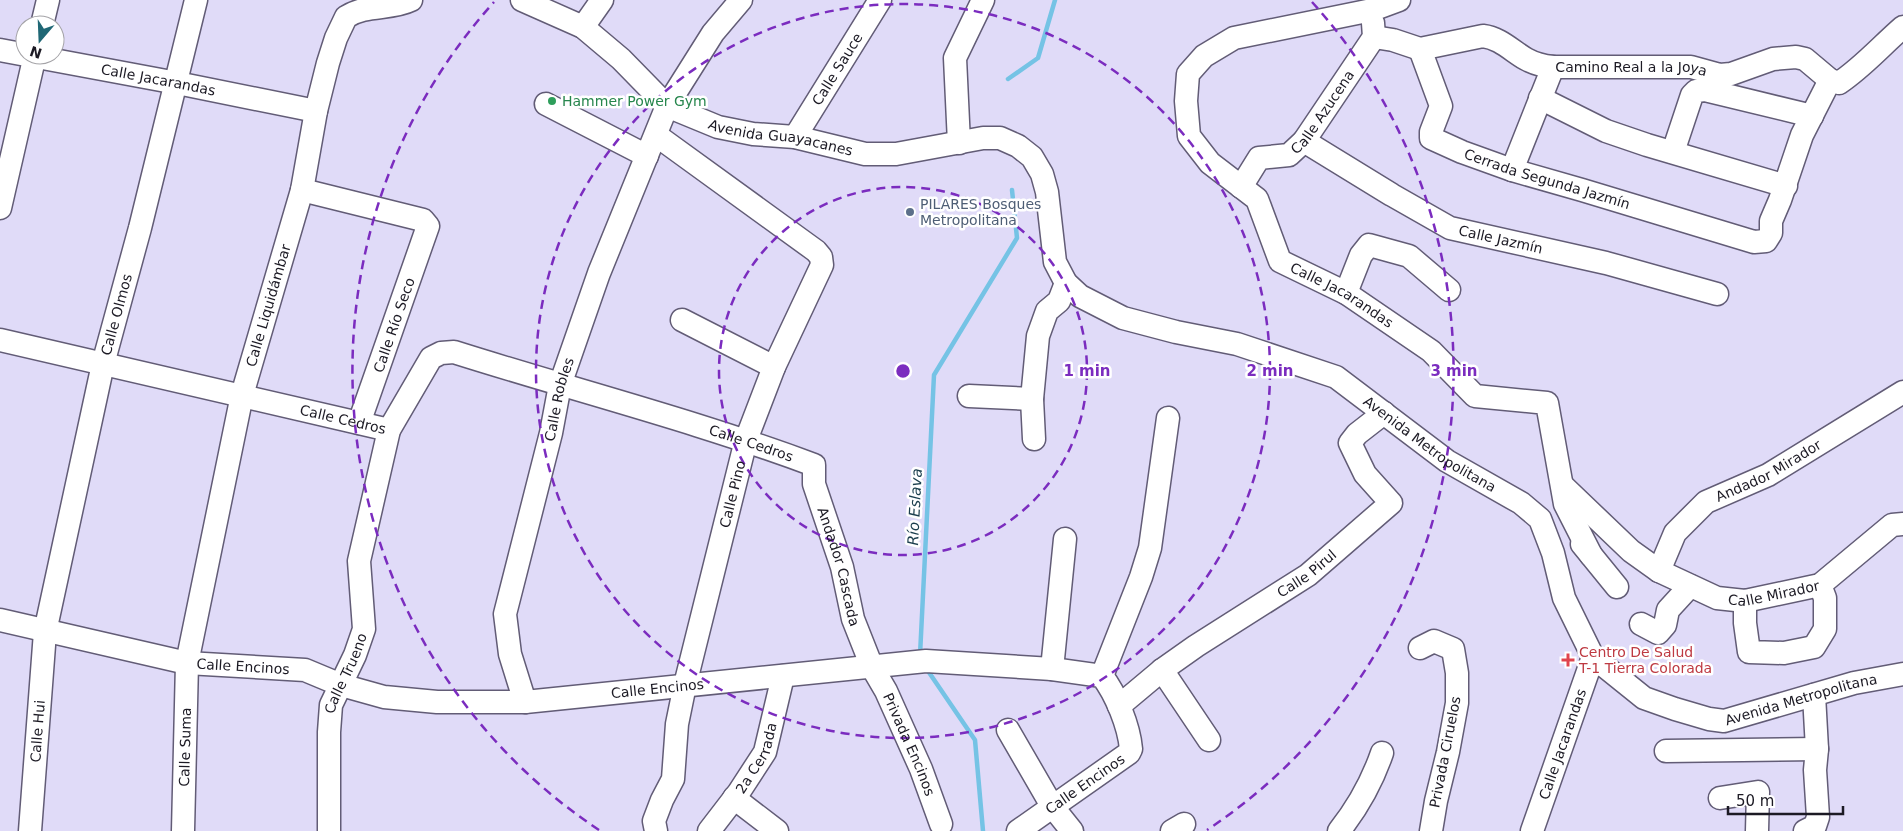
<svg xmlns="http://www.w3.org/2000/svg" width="1903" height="831" font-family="'DejaVu Sans',sans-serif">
	<rect width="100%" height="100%" fill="#e0dbf8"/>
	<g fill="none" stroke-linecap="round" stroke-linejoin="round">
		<g stroke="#75c3e5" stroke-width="4.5">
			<polyline points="1008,79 1038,58 1055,0"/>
			<polyline points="920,655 934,375 1017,238 1012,190"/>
			<polyline points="926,668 975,740 983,831"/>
		</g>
		<g stroke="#625c76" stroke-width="25">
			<g id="minor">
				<path id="s1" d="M522 0 583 27 621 59 667 106 718 127 753 134 795 137 865 154H896L983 138H1000L1018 146 1032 157 1042 174 1047 192 1055 262 1066 283 1080 296 1123 318 1176 332 1237 344 1336 377 1447 461 1521 503 1540 519 1553 553 1564 598 1593 657 1644 698 1675 709 1709 719 1724 721 1854 683 1903 674"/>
				<path id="s2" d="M1399 0 1372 10 1234 38 1204 56 1188 74 1186 101 1189 136 1210 163 1257 199 1280 261 1346 293 1431 351 1475 396 1547 403 1565 504 1591 555"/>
				<polyline points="42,25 48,0"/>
				<polyline points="583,27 602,0"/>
				<path id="s3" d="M1374 37 1393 40 1420 49 1483 36C1500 38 1512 51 1526 59 1535 64 1544 66 1553 67H1691L1720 75 1731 74 1773 59 1796 57 1805 59 1830 80 1839 83C1863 67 1881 46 1903 27"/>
				<path id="s4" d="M1420 49 1441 106 1431 132V138L1462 152 1512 170 1582 190 1754 242 1766 241 1771 233V221L1780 200 1802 135 1830 80"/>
				<path id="s5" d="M0 50 177 83 316 111"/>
				<polyline points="1540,98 1606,131 1647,145 1786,186"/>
				<polyline points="546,104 647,156"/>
				<path id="s6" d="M795 137 880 0"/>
				<path id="s7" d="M1304 141 1392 195 1450 228 1606 263 1717 294"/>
				<polyline points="959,143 955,58 983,0"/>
				<polyline points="1673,152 1692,95 1696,91 1705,90 1812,116"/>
				<polyline points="1512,170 1553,67"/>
				<path id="s8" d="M1241 187 1259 158 1289 155 1304 141 1374 37 1373 23"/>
				<polyline points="302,190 423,220 428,226 359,423"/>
				<polyline points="0,208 35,55"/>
				<polyline points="1346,293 1361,255 1369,245 1409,256 1449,290"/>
				<polyline points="682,320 774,367"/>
				<path id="s9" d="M0 340 389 430"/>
				<polyline points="969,396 1032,399"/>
				<polyline points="1034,439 1032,399 1038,336 1047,311 1059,301 1066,283"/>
				<path id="s10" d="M1563 486 1631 551 1659 571 1717 598 1745 601 1820 585 1892 525 1903 524"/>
				<polyline points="1582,544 1617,587"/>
				<path id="s11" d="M1659 571 1675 533 1706 502 1768 475 1903 392"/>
				<polyline points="1745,601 1745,623 1749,652 1784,653 1814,647 1825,629 1825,598 1820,585"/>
				<path id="s12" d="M0 620 187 663 305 670 341 685 384 697 437 702H525L926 661 1052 669 1102 676C1116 694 1129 726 1131 749L1129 753 1018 831"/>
				<polyline points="1641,624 1658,633 1665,625 1668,610 1690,586"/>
				<polyline points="1420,648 1434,641 1453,649 1457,673 1457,703 1448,752 1436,801 1431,831"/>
				<polyline points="1052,669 1065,539"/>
				<polyline points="1162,670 1209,740"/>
				<polyline points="1102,676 1141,577 1150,548 1168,418"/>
				<path id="s13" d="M525 702 510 654 505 614 551 433 560 385 599 273 667 106 713 33 741 0"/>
				<path id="s14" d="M1119 706 1162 670 1196 646 1308 575 1391 503 1365 474 1350 443 1357 434 1384 413"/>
				<polyline points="1008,730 1052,806 1072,831"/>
				<polyline points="1666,751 1817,749"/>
				<polyline points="734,798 777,831"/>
				<polyline points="1720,798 1758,792 1757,831"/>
				<path id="s15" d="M30 831 45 632 103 364 140 228 196 0"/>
				<path id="s16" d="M183 831 187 663 242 395 302 190 316 111 328 63 336 38 346 17C366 4 391 10 411 0"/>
				<path id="s17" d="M329 831V732L331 705 355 655 364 629 359 561 389 430 431 358 441 353 454 352C574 390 696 421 814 465V484L842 567 853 619 872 667 886 691 921 769 941 824"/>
				<path id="s18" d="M656 831 654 821 662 800 673 779 677 724 685 685 746 440 774 367 822 265 821 257 816 251 656 135"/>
				<path id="s19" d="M709 831 739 792 765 752 783 676"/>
				<polyline points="1172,831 1184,824"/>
				<path d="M1339 831C1358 807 1372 782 1382 753"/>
				<path id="s20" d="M1532 831 1593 657"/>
				<polyline points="1805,831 1815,826 1818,817 1815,770 1817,749 1814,695"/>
			</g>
		</g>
		<use href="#minor" stroke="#fff" stroke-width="22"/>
	</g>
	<g fill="none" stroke="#7b2cbf" stroke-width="2.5" stroke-dasharray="9 6">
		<circle cx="903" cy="371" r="184"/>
		<circle cx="903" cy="371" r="367"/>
		<path d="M599 830A551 551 0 0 1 494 2M1312 2A551 551 0 0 1 1207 830"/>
	</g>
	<circle fill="#2e9e5b" stroke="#fff" stroke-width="2" cx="552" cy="101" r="5"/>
	<circle fill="#5c6f8a" stroke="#fff" stroke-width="2" cx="910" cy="212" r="5"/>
	<path fill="#e0444e" stroke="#fff" stroke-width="2" d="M1565.5 652.5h5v5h5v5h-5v5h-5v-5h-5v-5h5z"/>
	<g text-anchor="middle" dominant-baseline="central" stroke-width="5" stroke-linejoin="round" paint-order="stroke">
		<g font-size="14" fill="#1c1a24" stroke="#fff">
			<text stroke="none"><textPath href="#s6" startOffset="80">Calle Sauce</textPath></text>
			<text stroke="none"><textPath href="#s3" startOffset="268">Camino Real a la Joya</textPath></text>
			<text stroke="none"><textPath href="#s5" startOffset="161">Calle Jacarandas</textPath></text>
			<text stroke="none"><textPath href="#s8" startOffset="119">Calle Azucena</textPath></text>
			<text stroke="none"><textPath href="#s1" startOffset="301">Avenida Guayacanes</textPath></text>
			<text stroke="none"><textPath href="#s4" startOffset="218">Cerrada Segunda Jazmín</textPath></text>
			<text stroke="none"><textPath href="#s7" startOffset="222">Calle Jazmín</textPath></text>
			<text stroke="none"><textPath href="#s2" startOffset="521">Calle Jacarandas</textPath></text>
			<text stroke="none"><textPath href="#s16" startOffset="535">Calle Liquidámbar</textPath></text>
			<text stroke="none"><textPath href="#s15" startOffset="525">Calle Olmos</textPath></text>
			<text transform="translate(394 325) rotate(-71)">Calle Río Seco</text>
			<text stroke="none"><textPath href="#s13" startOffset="312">Calle Robles</textPath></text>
			<text stroke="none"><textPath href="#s9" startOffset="352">Calle Cedros</textPath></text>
			<text stroke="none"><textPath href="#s17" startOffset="830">Calle Cedros</textPath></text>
			<text stroke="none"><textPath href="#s1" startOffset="1098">Avenida Metropolitana</textPath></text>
			<text stroke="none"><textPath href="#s11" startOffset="155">Andador Mirador</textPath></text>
			<text stroke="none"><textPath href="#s18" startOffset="348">Calle Pino</textPath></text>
			<text stroke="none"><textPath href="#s17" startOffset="1002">Andador Cascada</textPath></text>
			<text stroke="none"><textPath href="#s14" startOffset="230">Calle Pirul</textPath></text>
			<text stroke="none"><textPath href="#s10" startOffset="250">Calle Mirador</textPath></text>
			<text stroke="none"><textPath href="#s12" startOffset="248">Calle Encinos</textPath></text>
			<text stroke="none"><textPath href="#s17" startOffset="161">Calle Trueno</textPath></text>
			<text stroke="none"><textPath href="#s12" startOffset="668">Calle Encinos</textPath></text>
			<text stroke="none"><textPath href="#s1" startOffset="1609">Avenida Metropolitana</textPath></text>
			<text stroke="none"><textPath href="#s15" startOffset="100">Calle Hui</textPath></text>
			<text stroke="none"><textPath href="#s20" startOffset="92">Calle Jacarandas</textPath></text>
			<text stroke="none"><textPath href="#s17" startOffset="1194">Privada Encinos</textPath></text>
			<text stroke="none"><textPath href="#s16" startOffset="84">Calle Suma</textPath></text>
			<text transform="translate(1445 752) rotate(-79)">Privada Ciruelos</text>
			<text stroke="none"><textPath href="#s19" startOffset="88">2a Cerrada</textPath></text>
			<text transform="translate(1085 784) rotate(-35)">Calle Encinos</text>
		</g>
		<g font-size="14" fill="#27864d" stroke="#fff" text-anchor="start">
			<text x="562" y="101">Hammer Power Gym</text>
		</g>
		<g font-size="14" fill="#4e5e75" stroke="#fff" text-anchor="start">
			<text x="920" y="204">PILARES Bosques<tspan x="920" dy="16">Metropolitana</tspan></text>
		</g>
		<g font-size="14" fill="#be3a42" stroke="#fff" text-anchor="start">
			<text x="1579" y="652">Centro De Salud<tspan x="1579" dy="16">T-1 Tierra Colorada</tspan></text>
		</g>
		<g font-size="15" font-style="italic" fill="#1c3f4e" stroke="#fff">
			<text transform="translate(915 507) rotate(-87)">Río Eslava</text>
		</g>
	</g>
	<circle cx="903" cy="371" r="8" fill="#7b2cbf" stroke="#fff" stroke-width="2.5"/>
	<g font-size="15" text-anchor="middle" font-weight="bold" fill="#7b2cbf" stroke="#fff" stroke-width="5" stroke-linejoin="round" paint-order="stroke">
		<text x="1087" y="376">1 min</text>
		<text x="1270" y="376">2 min</text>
		<text x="1454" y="376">3 min</text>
	</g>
	<g transform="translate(40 40) rotate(199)"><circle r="24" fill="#ffffff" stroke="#a4a3a7"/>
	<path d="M0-4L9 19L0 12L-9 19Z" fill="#1f6775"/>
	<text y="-8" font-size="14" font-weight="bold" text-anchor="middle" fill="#1c1a24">N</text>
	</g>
	<path d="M1728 806v8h115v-8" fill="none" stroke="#1c1a24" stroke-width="2.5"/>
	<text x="1736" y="806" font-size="15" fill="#1c1a24" stroke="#ffffff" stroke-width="4" paint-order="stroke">50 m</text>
</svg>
